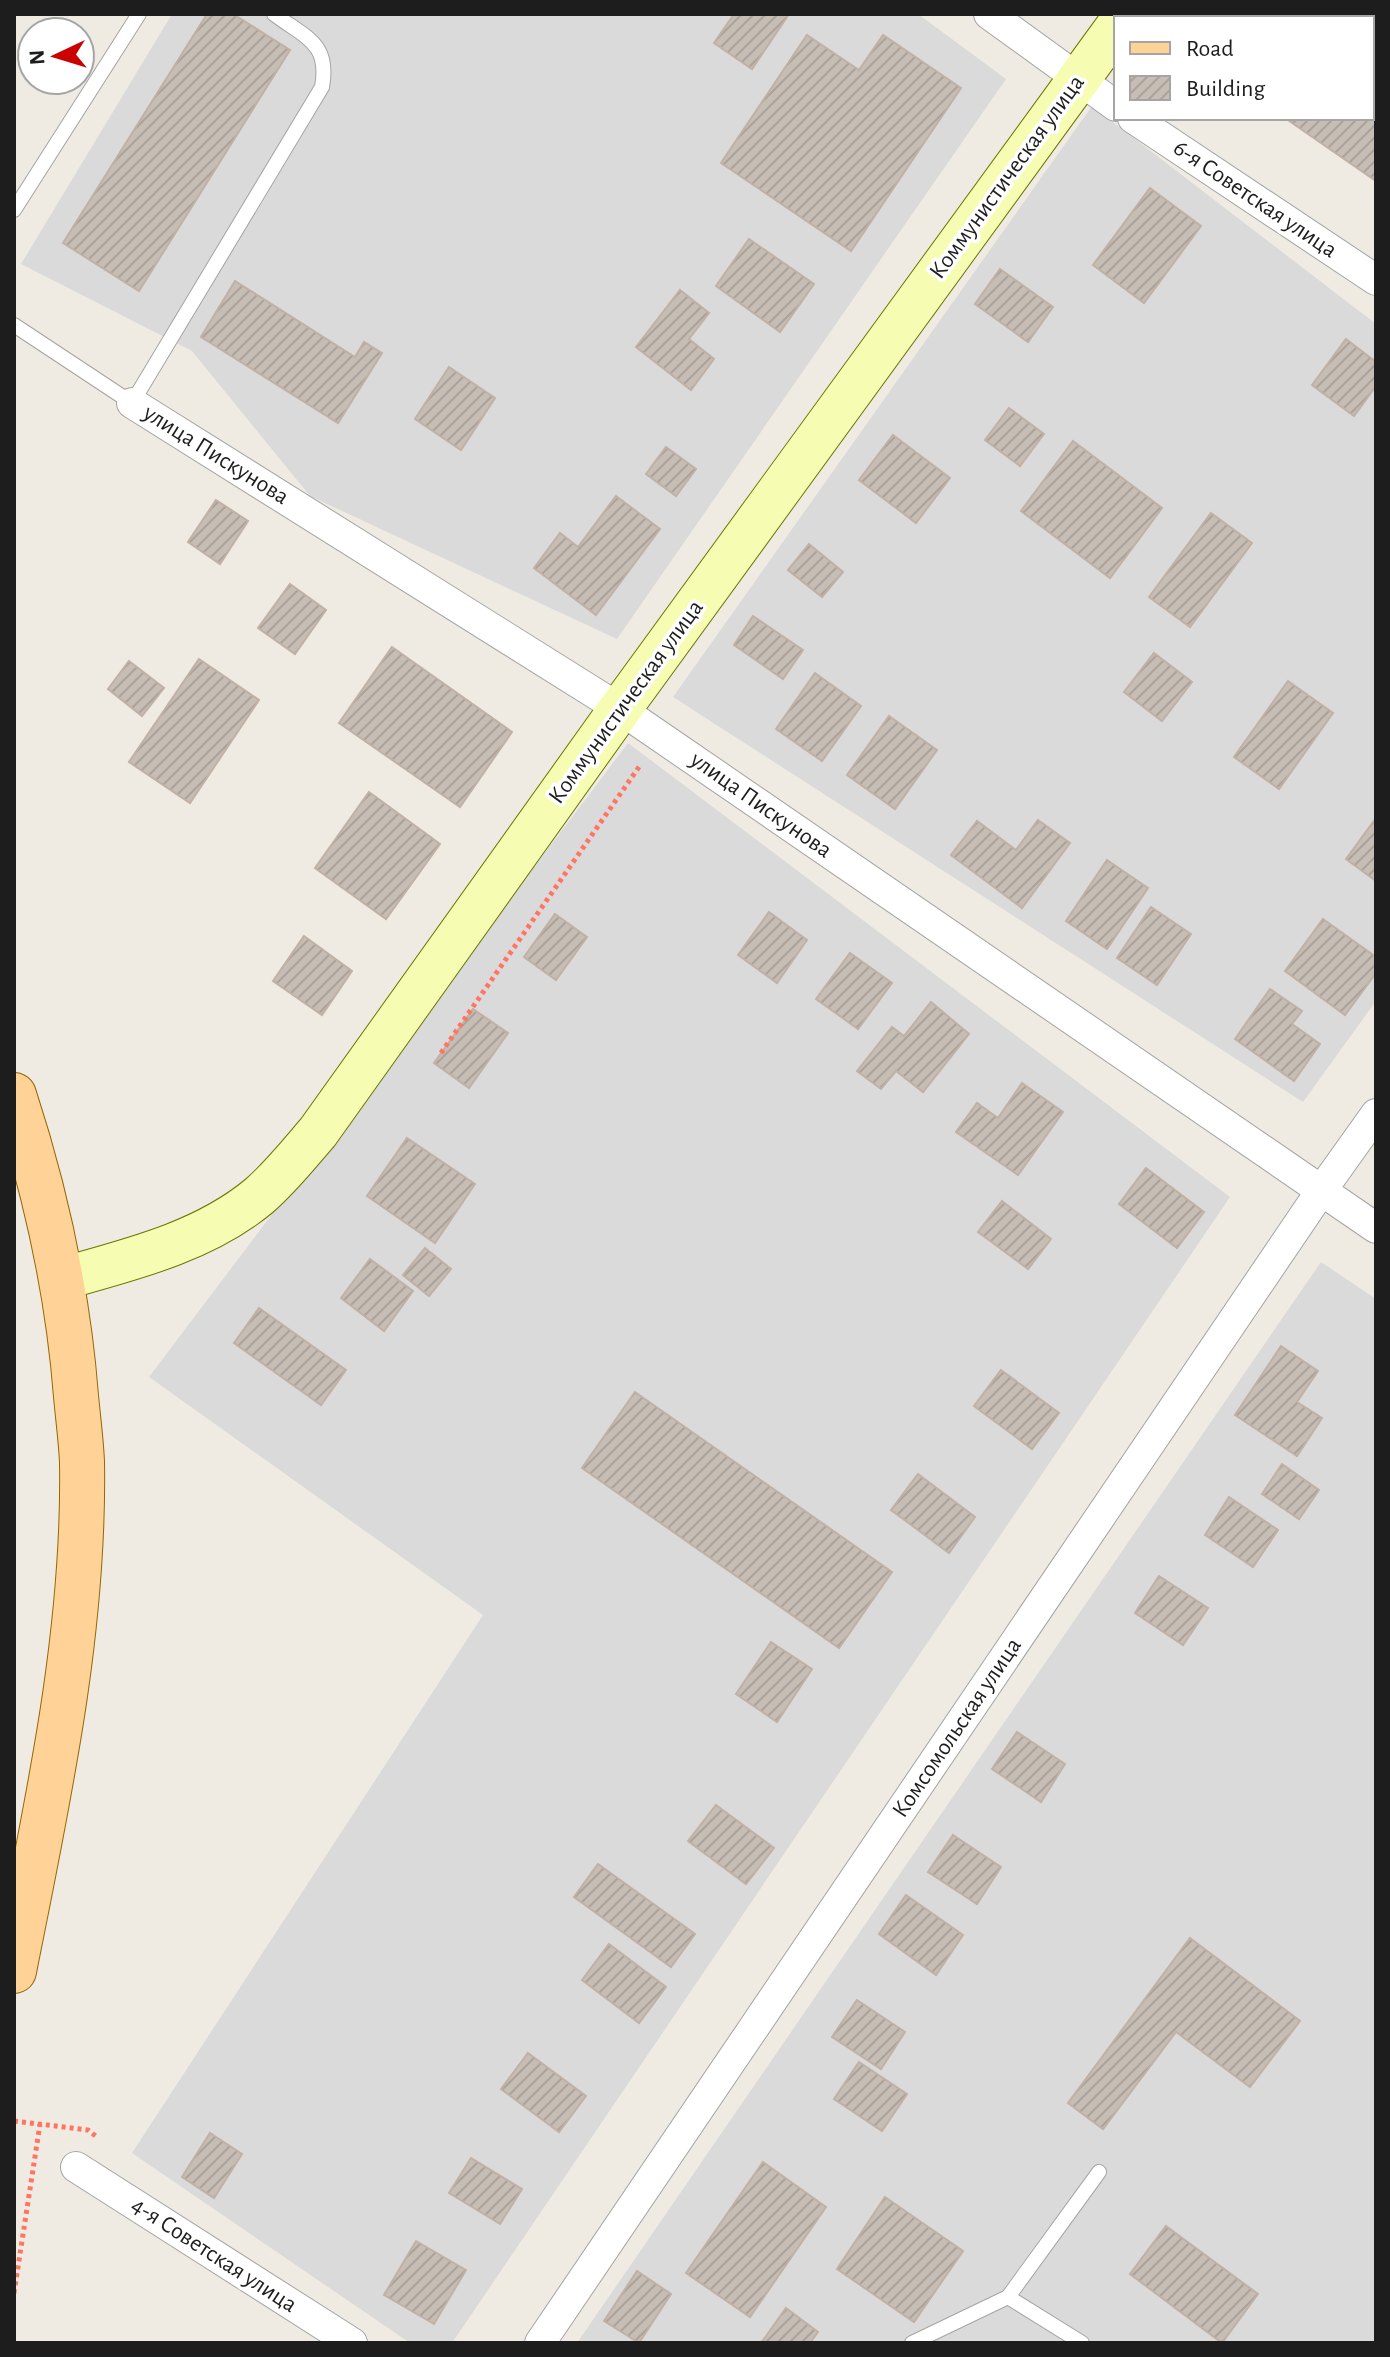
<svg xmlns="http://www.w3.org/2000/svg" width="1390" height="2357" font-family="'Alegreya Sans',sans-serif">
	<defs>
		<pattern id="building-hatch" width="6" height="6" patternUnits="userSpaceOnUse" patternTransform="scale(2)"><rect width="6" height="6" fill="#c6bdb5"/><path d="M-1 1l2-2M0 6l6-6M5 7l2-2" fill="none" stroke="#aaa29b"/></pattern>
	</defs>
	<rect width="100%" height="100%" fill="#efebe2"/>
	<g fill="#dbdada">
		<polygon points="172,14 918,14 1006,79 617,639 310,496 192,351 21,264"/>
		<polygon points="1092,106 1376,324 1376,1001 1303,1102 673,697"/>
		<polygon points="628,743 1230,1197 452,2343 410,2343 132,2153 483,1615 149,1377"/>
		<polygon points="1321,1262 1376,1299 1376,2343 577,2343"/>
	</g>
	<g fill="url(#building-hatch)" stroke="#c1b1a4" stroke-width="2">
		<polygon points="207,14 233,14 290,50 139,291 63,243"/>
		<polygon points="734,14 789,14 752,69 714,43"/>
		<polygon points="1185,14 1231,14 1228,18 1182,18"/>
		<polygon points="1283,14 1376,14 1376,20 1372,26 1372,18 1280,18"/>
		<polygon points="1372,27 1376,30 1376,181 1285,118 1372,118"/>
		<polygon points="807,35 859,70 883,35 961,88 851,251 721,163"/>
		<polygon points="1150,188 1201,226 1144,303 1093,265"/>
		<polygon points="749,239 814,284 780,332 716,286"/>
		<polygon points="1000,269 1053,307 1028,342 975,304"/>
		<polygon points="235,281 355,357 364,342 382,353 338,423 201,337"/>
		<polygon points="680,290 709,313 689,339 714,359 691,390 636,347"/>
		<polygon points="1346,339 1376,362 1376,386 1354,416 1312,385"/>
		<polygon points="449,367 495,398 461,450 415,419"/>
		<polygon points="1009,408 1044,434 1020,466 985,440"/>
		<polygon points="893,435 950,478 916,523 859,480"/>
		<polygon points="1073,441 1162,508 1110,578 1021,511"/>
		<polygon points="666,447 696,469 676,496 646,474"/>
		<polygon points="616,496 660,529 596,615 534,568 560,533 578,547"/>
		<polygon points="216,500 248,521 220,564 188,542"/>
		<polygon points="1211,513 1252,543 1190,627 1149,597"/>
		<polygon points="809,544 843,572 822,597 788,570"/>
		<polygon points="290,584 326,610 295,654 258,628"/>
		<polygon points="753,616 803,650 783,679 734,645"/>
		<polygon points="392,647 512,732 460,807 339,723"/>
		<polygon points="1154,653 1192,682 1162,721 1124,692"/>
		<polygon points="199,659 259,700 190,803 129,762"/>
		<polygon points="129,661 164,688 142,716 108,689"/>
		<polygon points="815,673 861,706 822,761 776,729"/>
		<polygon points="1288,681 1333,713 1279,789 1234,757"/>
		<polygon points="889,716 937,750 895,809 847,775"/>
		<polygon points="369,792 440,844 386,919 315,868"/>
		<polygon points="1376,818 1376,881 1346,859"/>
		<polygon points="1038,820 1070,843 1022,908 951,855 977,821 1016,850"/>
		<polygon points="1107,860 1148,888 1107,949 1066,921"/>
		<polygon points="1151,907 1191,934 1157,985 1117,958"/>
		<polygon points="769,912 807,940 777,983 738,955"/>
		<polygon points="555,914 587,937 556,980 524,957"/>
		<polygon points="1323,919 1376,957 1376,973 1345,1015 1285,971"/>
		<polygon points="304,936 352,971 322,1015 273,981"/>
		<polygon points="850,953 892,983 858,1029 816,999"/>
		<polygon points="1270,989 1302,1011 1292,1024 1320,1044 1294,1081 1235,1039"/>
		<polygon points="931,1002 969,1034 923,1092 896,1071 881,1089 857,1071 892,1027 904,1036"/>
		<polygon points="473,1009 508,1033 469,1088 434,1063"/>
		<polygon points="1022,1083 1063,1112 1018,1175 956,1132 977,1103 998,1118"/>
		<polygon points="407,1138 475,1184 435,1243 367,1196"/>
		<polygon points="1146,1168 1204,1212 1177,1248 1119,1204"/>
		<polygon points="1002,1201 1051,1239 1028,1269 978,1232"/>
		<polygon points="425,1248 451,1269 429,1296 403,1275"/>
		<polygon points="370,1259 413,1291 384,1331 341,1298"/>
		<polygon points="259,1308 346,1370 321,1405 234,1343"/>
		<polygon points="1281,1346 1318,1371 1297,1402 1322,1418 1297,1456 1235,1415"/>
		<polygon points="1001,1370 1059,1413 1032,1449 974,1406"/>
		<polygon points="635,1392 892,1572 839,1648 582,1468"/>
		<polygon points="1282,1464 1319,1490 1299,1519 1262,1494"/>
		<polygon points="918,1474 975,1517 949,1553 891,1510"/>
		<polygon points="1229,1497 1278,1530 1253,1567 1205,1535"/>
		<polygon points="1159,1576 1208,1608 1183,1645 1135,1613"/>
		<polygon points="771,1642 812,1669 777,1722 736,1694"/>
		<polygon points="1017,1732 1065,1764 1041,1802 992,1769"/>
		<polygon points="716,1805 774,1848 746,1884 688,1841"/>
		<polygon points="953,1835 1001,1867 977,1904 928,1872"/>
		<polygon points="598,1864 695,1934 671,1967 574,1897"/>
		<polygon points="906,1895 963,1935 936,1975 879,1934"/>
		<polygon points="1190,1938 1300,2021 1250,2087 1176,2032 1103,2129 1068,2103"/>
		<polygon points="609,1944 666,1987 639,2023 582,1980"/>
		<polygon points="857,2000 905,2032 881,2069 832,2037"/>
		<polygon points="528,2053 586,2096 559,2132 501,2089"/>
		<polygon points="859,2062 907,2094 882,2131 834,2099"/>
		<polygon points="210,2133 242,2154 214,2198 182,2177"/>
		<polygon points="471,2158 522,2189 500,2224 449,2193"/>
		<polygon points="763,2162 826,2207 750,2317 686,2273"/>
		<polygon points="885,2197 963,2251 914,2322 837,2269"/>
		<polygon points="1166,2226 1258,2294 1222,2343 1130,2274"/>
		<polygon points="416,2241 466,2270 434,2324 384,2295"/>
		<polygon points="637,2271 671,2294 639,2343 604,2321"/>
		<polygon points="786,2308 818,2332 810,2343 761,2343"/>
	</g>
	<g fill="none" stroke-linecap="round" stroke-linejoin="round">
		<g stroke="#a4a4a4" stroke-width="16">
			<g id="lane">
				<polyline points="14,210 139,14"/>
				<path d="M14 325 132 403 322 87C330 43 306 38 274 14"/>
				<polyline points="1008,2297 1099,2172"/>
				<polyline points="912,2343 1008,2297 1082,2343"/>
			</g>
		</g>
		<g stroke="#a4a4a4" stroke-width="32">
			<g id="street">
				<polyline points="989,14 1116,106"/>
				<polyline points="1133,118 1376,280"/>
				<polyline points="132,403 620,709 1376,1228"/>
				<polyline points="76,2167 352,2343"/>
				<polyline points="540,2343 1321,1191 1376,1114"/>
			</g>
		</g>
		<g stroke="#697701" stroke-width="44">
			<path id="secondary" d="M61 1279C129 1260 204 1242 259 1196 281 1177 299 1154 318 1132L620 709 1116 28"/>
		</g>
		<g stroke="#966600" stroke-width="46">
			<path id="primary" d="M14 1095C46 1193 68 1293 76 1396 78 1418 81 1440 82 1462 85 1634 47 1804 14 1971"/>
		</g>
		<g stroke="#ff7563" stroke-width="5" stroke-dasharray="4 4" stroke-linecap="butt">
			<polyline points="441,1053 641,764"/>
			<polyline points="14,2121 88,2130 97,2137"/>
			<polyline points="14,2293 40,2124"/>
		</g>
		<use href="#lane" stroke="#fff" stroke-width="14"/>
		<use href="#street" stroke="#fff" stroke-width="30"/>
		<use href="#secondary" stroke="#f7fcb3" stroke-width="42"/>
		<use href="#primary" stroke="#ffd397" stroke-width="44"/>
	</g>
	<g text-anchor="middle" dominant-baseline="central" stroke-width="7" stroke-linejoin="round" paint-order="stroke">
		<g font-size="24" fill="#1d1d1d" stroke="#fff">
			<text transform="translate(1007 177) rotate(-54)">Коммунистическая улица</text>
			<text transform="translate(1255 199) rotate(34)">6-я Советская улица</text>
			<text transform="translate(216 455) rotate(32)">улица Пискунова</text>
			<text transform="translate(626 702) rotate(-54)">Коммунистическая улица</text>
			<text transform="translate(761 805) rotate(35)">улица Пискунова</text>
			<text transform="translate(957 1728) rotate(-56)">Комсомольская улица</text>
			<text transform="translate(214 2255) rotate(33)">4-я Советская улица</text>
		</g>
	</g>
	<rect width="1390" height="2357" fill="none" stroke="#1d1d1d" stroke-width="32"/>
	<rect x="1114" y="16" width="260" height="104" fill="#ffffff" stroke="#a5a5a5" stroke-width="2"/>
	<rect x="1130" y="42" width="40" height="12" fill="#ffd397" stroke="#a5a5a5" stroke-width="2"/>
	<text x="1186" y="56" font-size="24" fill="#1d1d1d">Road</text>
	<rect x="1130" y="76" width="40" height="24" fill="url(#building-hatch)" stroke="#a5a5a5" stroke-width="2"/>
	<text x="1186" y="96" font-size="24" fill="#1d1d1d">Building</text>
	<g transform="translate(56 56) rotate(266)"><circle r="38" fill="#ffffff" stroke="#a5a5a5" stroke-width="2"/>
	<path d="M0-6L14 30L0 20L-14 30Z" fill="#ca0200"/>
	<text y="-12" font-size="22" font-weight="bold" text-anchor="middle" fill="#1d1d1d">N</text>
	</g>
</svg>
